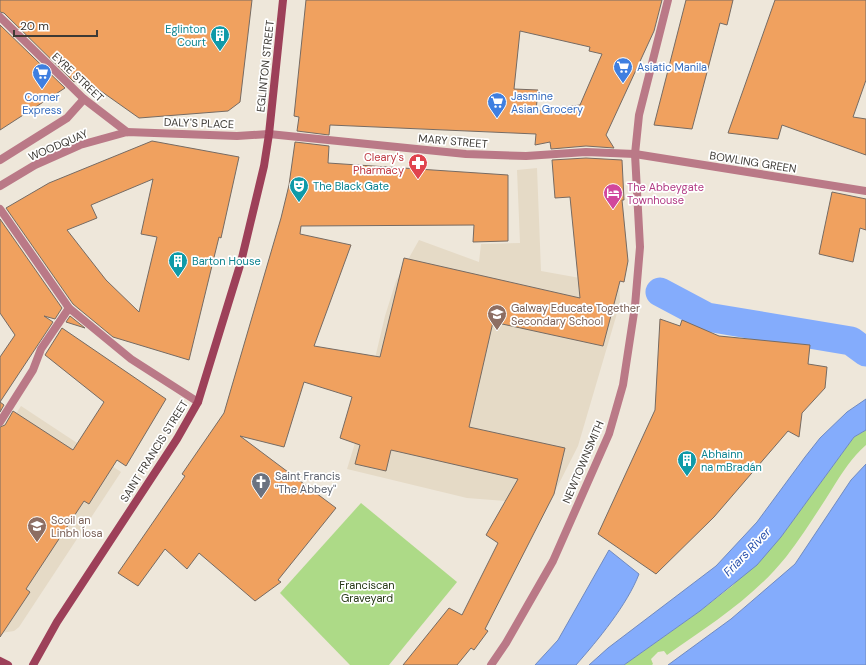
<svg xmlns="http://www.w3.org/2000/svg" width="866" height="665" font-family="'DM Sans',sans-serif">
	<rect width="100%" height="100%" fill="#eee7da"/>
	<g fill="#e5dac6">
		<polygon points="537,168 541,271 619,285 620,303 578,446 541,519 505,501 467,498 347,469 355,443 385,316 396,281 419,240 479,262 481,244 520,243 517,170"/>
		<polygon points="21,406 121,472 19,627 14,631 1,633 0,632 0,439"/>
	</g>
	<g fill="#adda87">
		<path d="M866 430V445C852 457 842 473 832 489 818 511 803 535 786 557 753 598 710 625 667 655L664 651 658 652 651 659 653 664 652 665H624L700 611 732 586 781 537 854 437Z"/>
		<polygon points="361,503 457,582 389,665 350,665 280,593"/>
	</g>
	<g fill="#84acfc" stroke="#6f8ac0">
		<polygon points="866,399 866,430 854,437 781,537 757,565 700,611 624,665 589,665 608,648 716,566 757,522 805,457 820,438 847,412"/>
		<polygon points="866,464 866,665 668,665 731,619 795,564 851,480"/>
		<path d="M609 550 639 574C627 605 598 640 576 665H535L558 640Z"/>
	</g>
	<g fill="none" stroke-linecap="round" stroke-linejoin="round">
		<polyline stroke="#84acfc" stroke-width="29" points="660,292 707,317 851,341 866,352"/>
	</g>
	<g fill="#f0a15f" stroke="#766b63" fill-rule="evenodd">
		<polygon points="0,0 252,0 240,102 228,111 139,118 81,77 74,82 4,13 0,12"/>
		<path d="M306 0H662L654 31 606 135 614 148 586 146 551 149 550 142 535 145 536 134 330 125 329 135 297 131 299 117 294 116ZM520 31 590 47 589 51 602 54 580 105 536 111 538 90 514 89Z"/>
		<polygon points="686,0 733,0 727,25 720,23 692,129 654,125"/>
		<polygon points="775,0 866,0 866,80 853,117 866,119 866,155 782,125 778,139 728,133"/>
		<polygon points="0,25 65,88 0,130"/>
		<path d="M152 141 239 157 221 238 219 237 189 360 113 337 73 304 6 208 49 183ZM153 179 141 234 157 237 139 312 106 280 67 230 97 218 91 205Z"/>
		<polygon points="295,142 329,146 328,163 508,175 508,241 473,242 474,225 301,226 300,234 351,245 314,346 380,357 404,258 580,298 570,197 555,198 552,160 586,158 622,160 624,200 622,200 628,261 624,282 620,281 603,346 493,322 469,427 565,448 554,494 485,629 488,631 474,650 471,648 457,665 403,665 449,608 462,615 498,543 486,535 518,479 391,450 386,471 355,464 360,445 340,438 352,397 304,382 284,447 240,436 336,508 278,580 281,582 255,601 199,553 187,569 165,549 138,586 118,573 185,476 182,474 224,413 281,218 289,185"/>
		<polygon points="832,192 866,199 866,230 860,228 853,262 819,254"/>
		<polygon points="0,219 62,308 55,319 44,316 53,322 0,402 4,405 0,412 0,357 15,335 0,313"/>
		<polygon points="70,316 85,328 66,322"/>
		<polygon points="660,319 680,326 682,320 719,336 810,345 808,364 827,367 825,388 802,413 799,437 788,431 714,517 656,574 598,534 655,410"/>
		<polygon points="62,328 166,399 126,466 117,460 89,504 84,501 26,589 30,592 0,637 0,427 5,425 13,411 73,450 104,402 45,355"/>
	</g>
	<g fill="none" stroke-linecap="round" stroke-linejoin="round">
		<g stroke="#ba7987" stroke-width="8">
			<polyline points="0,17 84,99 127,132"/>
			<polyline points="0,160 67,118 84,99"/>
			<polyline points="0,186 35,165 80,145 127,132 237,136 269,134 466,154 526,156 586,152 635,154 866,191"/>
			<polyline points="0,209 69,308 131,359 198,402"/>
			<polyline points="0,422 33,370 41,349 69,308"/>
			<polyline points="491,665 506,643 553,561 609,434 623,385 635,306 640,247 635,154 639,115 668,0"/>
		</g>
		<g stroke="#9d4059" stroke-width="8">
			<polyline points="0,661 8,665"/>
			<polyline points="33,665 57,622 177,439 198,402 241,262 264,166 269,134 283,0"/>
		</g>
	</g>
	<defs>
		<g id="building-pin" transform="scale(1)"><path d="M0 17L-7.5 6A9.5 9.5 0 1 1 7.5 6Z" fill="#0f9aa8" stroke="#fff"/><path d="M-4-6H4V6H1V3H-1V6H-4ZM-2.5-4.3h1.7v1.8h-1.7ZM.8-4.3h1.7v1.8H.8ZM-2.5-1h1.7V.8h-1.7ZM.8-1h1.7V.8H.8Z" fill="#fff"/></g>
		<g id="supermarket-pin" transform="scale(1)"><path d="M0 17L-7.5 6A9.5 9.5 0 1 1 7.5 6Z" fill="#3f7fe0" stroke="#fff"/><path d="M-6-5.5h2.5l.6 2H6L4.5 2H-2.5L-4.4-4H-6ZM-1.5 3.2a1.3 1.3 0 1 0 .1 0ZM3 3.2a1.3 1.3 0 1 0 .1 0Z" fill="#fff"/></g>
		<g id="pharmacy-pin" transform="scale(1)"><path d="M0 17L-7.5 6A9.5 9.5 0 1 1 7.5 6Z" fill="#e0444e" stroke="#fff"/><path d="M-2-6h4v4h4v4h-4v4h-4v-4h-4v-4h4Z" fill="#fff"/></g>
		<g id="theatre-pin" transform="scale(1)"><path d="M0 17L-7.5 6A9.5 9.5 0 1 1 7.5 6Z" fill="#0f9aa8" stroke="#fff"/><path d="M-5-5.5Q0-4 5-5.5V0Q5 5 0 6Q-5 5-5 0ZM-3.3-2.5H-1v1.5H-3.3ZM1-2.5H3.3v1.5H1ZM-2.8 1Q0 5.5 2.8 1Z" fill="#fff"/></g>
		<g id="hotel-pin" transform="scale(1)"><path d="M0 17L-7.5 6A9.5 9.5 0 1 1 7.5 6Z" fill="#d1479c" stroke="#fff"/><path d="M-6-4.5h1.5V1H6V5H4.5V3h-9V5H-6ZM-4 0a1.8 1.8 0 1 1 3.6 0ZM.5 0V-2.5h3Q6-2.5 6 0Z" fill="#fff"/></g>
		<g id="school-pin" transform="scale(1)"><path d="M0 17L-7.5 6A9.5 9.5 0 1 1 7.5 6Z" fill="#8d6e63" stroke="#fff"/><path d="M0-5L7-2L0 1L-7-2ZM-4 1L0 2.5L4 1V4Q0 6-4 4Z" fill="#fff"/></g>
		<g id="church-pin" transform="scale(1)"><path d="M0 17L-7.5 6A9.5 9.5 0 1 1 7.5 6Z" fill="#6b7280" stroke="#fff"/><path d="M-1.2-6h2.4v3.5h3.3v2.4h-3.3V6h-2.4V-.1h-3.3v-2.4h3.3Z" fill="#fff"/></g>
	</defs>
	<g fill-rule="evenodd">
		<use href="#building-pin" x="220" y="35"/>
		<use href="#supermarket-pin" x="623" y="67"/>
		<use href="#supermarket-pin" x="42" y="73"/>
		<use href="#supermarket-pin" x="497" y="102"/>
		<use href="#pharmacy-pin" x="418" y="163"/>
		<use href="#theatre-pin" x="299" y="186"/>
		<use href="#hotel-pin" x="613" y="193"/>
		<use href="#building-pin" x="178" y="261"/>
		<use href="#school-pin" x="497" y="314"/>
		<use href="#building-pin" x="687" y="460"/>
		<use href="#church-pin" x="261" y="482"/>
		<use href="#school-pin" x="37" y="526"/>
	</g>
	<g text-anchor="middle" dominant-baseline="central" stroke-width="3.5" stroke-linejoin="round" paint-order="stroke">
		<g font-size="11" fill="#0d838f" stroke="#fff" text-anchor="start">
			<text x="206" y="29" text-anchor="end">Eglinton<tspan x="206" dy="13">Court</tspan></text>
			<text x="313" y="186">The Black Gate</text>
			<text x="192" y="261">Barton House</text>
			<text x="701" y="454">Abhainn<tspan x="701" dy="13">na mBradán</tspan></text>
		</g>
		<g font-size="11" fill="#3d3a35" stroke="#fff">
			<text transform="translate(265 66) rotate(-84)">EGLINTON STREET</text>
			<text transform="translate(78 77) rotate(43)">EYRE STREET</text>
			<text transform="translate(199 123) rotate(2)">DALY'S PLACE</text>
			<text transform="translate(453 141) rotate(5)">MARY STREET</text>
			<text transform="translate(58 145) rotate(-23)">WOODQUAY</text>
			<text transform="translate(753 162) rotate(9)">BOWLING GREEN</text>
			<text transform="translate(154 451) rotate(-58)">SAINT FRANCIS STREET</text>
			<text transform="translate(583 462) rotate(-67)">NEWTOWNSMITH</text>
		</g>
		<g font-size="11" fill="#366cbe" stroke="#fff" text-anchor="start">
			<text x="637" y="67">Asiatic Manila</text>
			<text x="511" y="96">Jasmine<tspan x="511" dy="13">Asian Grocery</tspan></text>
			<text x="42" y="97" text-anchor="middle">Corner<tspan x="42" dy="13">Express</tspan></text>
		</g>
		<g font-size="11" fill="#be3a42" stroke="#fff" text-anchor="end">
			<text x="404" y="157">Cleary's<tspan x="404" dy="13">Pharmacy</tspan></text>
		</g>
		<g font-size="11" fill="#b23c85" stroke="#fff" text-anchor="start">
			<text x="627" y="187">The Abbeygate<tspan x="627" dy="13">Townhouse</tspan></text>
		</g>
		<g font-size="11" fill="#785e54" stroke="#fff" text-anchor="start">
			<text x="511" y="308">Galway Educate Together<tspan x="511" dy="13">Secondary School</tspan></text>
			<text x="51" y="520">Scoil an<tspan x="51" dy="13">Linbh Íosa</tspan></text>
		</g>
		<g font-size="11" fill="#5b616d" stroke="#fff" text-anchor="start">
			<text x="275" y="476">Saint Francis<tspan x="275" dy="13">"The Abbey"</tspan></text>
		</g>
		<g font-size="11" fill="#253714" stroke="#fff">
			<text x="367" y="585">Franciscan<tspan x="367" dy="13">Graveyard</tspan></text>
		</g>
		<g font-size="12" font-style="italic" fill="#264eaa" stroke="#fff">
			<text transform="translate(747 552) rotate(-46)">Friars River</text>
		</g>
	</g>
	<path d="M14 30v6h83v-6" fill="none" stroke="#3d3a35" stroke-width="2"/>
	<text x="20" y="30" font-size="12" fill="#3d3a35" stroke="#ffffff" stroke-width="3" paint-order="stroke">20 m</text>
</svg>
